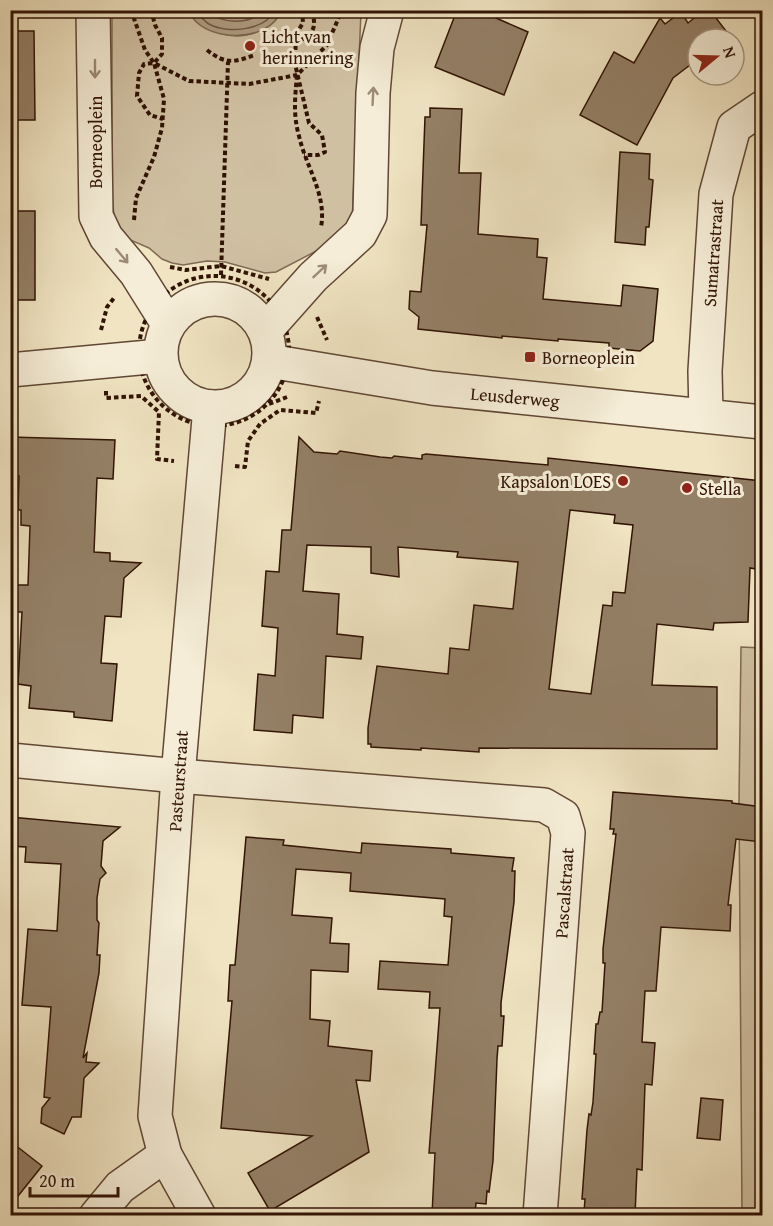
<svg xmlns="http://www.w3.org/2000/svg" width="773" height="1226" font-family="'Gentium Book Plus',serif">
	<rect width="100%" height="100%" fill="#f0e4c2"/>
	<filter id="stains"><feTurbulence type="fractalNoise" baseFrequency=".00333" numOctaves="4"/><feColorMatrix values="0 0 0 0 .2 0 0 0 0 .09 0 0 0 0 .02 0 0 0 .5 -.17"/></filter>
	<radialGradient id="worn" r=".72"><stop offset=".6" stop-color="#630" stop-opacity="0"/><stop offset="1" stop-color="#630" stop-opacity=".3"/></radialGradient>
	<g fill="#d0c0a2" stroke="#806a54" stroke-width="1.5">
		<path d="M112 11H189L191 16C202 22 213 30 224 34 244 40 274 30 281 11H361L352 224 324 247 276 272 265 273 225 262 207 261 183 265 172 263 162 259 149 248 128 239 119 228 114 216 112 195Z"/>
		<polygon points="741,647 762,648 762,1216 742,1215 739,800"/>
	</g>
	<path fill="#af9d82" stroke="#7d6650" stroke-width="1.5" d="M189 11H281C269 44 201 43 189 11Z"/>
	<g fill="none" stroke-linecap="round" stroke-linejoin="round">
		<g stroke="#705844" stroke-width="1.5">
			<path d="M195 10C199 15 204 21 209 24 227 34 265 31 275 10"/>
			<path d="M205 10C223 25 248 25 266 10"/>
		</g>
	</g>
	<g fill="#948067" stroke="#311305" stroke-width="1.5" fill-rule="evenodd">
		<polygon points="457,10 498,10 496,18 528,32 504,95 435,67"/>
		<polygon points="704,10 710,10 732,39 698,39 698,59 673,78 637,145 580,115 614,52 634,63 660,18 665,24 681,12 688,23"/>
		<polygon points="10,31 34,31 35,120 10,120"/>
		<polygon points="430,108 462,109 459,173 481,173 478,234 538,239 537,257 547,258 543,299 621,306 623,285 658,289 653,341 640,351 609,348 609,343 558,339 558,341 502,336 502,338 418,329 419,317 409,309 410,291 421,292 427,225 421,225 425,117 430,117"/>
		<polygon points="620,152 650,154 649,179 653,180 649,227 646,227 645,245 615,242"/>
		<rect x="10" y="211" width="25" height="89"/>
		<polygon points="10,437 115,440 113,479 97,478 94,552 110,553 110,561 141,563 124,578 121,617 105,616 101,663 117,664 112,721 74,717 74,712 29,708 31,686 18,684 22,612 10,612 10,585 28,585 30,526 21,525 21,510 18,510 19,476 10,476"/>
		<path d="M299 437 314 452 325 453 337 454 340 451 380 457 392 458 394 456 422 459V455L426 454 548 465V458L762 481V570L750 568 748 622 714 623 713 630 657 624 652 685 717 687V749L479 748V752L421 748V750L371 747V744H368V728L377 666 448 674 450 648 469 650 474 605 513 609 518 562 457 557 458 552 398 547 399 577 371 573V547L307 545 303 591 339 594 337 634 363 637 361 659 326 656 323 718 293 715 292 733 254 730 258 674 275 676 278 628 262 626 266 571 279 572 282 530H291ZM570 510 615 515 614 523 633 525 625 593 613 592 612 606 603 605 591 694 549 689Z"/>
		<polygon points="613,792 732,801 732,803 762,807 762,842 736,839 728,905 731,905 730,931 661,927 656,991 645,991 642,1042 655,1043 652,1085 645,1084 642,1170 637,1169 635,1215 606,1215 606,1214 584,1212 585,1199 582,1199 587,1130 589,1114 591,1115 593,1102 596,1054 594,1054 596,1024 598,1024 600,1012 602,1012 605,963 603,963 603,949 616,834 613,834 614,829 610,829"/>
		<polygon points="10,817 120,827 103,841 101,866 106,873 100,879 97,898 97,920 99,923 97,955 100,955 99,973 83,1058 87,1053 86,1062 99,1063 84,1078 81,1117 72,1117 64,1134 41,1123 42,1108 50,1098 44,1097 51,1007 22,1005 28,929 57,931 61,864 25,862 26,847 10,846"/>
		<polygon points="246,837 284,840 283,845 361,853 362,843 451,849 451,853 514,858 512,871 515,871 514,902 501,1003 501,1016 504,1016 502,1046 498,1046 497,1059 493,1161 489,1192 487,1191 486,1204 476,1203 475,1215 432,1215 435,1153 429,1153 440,1008 429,1008 430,992 378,989 380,961 448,965 452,917 444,916 445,899 350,891 351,873 296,869 292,915 332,918 330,943 349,944 348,972 311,970 310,1019 330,1021 328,1046 372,1051 370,1081 356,1080 369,1152 270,1211 248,1173 312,1136 221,1128 232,1001 228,1001 230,965 235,965"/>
		<polygon points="701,1098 723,1100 720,1140 697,1138"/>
		<polygon points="10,1141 42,1166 10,1206"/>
	</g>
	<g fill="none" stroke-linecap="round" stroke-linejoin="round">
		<g stroke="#614734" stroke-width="36">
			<g id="minor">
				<polyline points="93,10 96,216 106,237 136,273 168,324"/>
				<circle cx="215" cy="353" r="54"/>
				<polyline points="265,331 313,277 360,234 370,215 373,93 377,48 387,10"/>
				<polyline points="269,361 432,388 762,422"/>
				<polyline points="10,370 160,356"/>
				<polyline points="706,415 705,371 716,194 734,127 762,108"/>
				<polyline points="10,760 178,776 544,805 563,816 568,833 540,1216"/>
				<polyline points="96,1216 120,1187 165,1155"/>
				<polyline points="199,1216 165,1155 155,1116 178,776 210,407"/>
			</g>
		</g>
		<g stroke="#311305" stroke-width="4" stroke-dasharray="4.5 3" stroke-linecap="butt">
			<polyline points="131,10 145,50 154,63 189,81 249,84 297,75 327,45 342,10"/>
			<polyline points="151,10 155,25 162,38 162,54 154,63 144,64 139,73 137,96 150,115 163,119"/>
			<polyline points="302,10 303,23 296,34 295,64 309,123 322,135 325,152 318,155 304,155"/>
			<polyline points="324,10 340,15"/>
			<path d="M295 44C311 34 319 30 311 10"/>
			<path d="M207 50C226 65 234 62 255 55"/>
			<path d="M297 75C295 97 293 115 299 136 306 167 327 195 321 227"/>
			<polyline points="134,220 136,198 154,157 162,128 164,99 154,63"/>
			<polyline points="170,267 186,270 221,266 269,279"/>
			<polyline points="221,275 228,62"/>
			<circle cx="214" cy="351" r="75"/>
			<polyline points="317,317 327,340"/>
			<polyline points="101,330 107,307 114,298"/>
			<polyline points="106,391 106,398 141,396 159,412 157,459 174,461"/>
			<polyline points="269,404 287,397"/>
			<polyline points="235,466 245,467 248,441 260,424 280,410 316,413 319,401"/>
		</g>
		<use href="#minor" stroke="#f5edd7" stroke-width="33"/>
	</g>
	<defs><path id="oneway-shaft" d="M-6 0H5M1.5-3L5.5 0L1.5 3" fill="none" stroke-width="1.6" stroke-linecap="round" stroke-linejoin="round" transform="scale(1.5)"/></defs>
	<g stroke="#9d8b78">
		<use href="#oneway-shaft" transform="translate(95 69) rotate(90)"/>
		<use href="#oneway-shaft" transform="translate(373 96) rotate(-87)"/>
		<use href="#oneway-shaft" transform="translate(122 256) rotate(50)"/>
		<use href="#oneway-shaft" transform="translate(320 271) rotate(-43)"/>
	</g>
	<g fill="#8f2418" stroke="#f5edd7" stroke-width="2">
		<circle cx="250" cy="46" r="6"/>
		<rect x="524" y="351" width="12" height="12" rx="3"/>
		<circle cx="623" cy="481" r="6"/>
		<circle cx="687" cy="488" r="6"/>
	</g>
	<g text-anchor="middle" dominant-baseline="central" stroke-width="6" stroke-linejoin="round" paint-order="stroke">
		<g font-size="18" fill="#311305" stroke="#f5edd7" text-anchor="start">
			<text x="262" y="36">Licht van<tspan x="262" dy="21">herinnering</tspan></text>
			<text x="542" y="357">Borneoplein</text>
			<text x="611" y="481" text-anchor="end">Kapsalon LOES</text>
			<text x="699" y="488">Stella</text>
		</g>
		<g font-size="18" fill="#311305" stroke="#f5edd7">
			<text transform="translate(95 142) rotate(-90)">Borneoplein</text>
			<text transform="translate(713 253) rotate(-86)">Sumatrastraat</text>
			<text transform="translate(515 397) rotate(5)">Leusderweg</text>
			<text transform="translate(178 781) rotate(-86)">Pasteurstraat</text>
			<text transform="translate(564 893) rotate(-86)">Pascalstraat</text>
		</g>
	</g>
	<rect width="773" height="1226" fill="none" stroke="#f0e4c2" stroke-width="36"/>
	<rect x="12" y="12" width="749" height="1202" fill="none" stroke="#311305" stroke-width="3"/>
	<rect x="18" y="18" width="737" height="1190" fill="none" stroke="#311305" stroke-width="1.5"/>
	<g transform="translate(716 57) rotate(71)"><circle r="28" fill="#f5edd7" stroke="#a79683" stroke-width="1.5"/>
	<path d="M0-4.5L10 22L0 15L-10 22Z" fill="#8f2418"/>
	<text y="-9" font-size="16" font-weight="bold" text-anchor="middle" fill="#311305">N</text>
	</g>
	<path d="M30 1187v9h88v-9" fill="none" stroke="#311305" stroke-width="3"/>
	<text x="39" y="1187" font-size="18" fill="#311305" stroke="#f5edd7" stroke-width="4.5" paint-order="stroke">20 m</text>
	<rect width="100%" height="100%" filter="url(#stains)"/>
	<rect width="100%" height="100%" fill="url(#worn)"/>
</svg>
